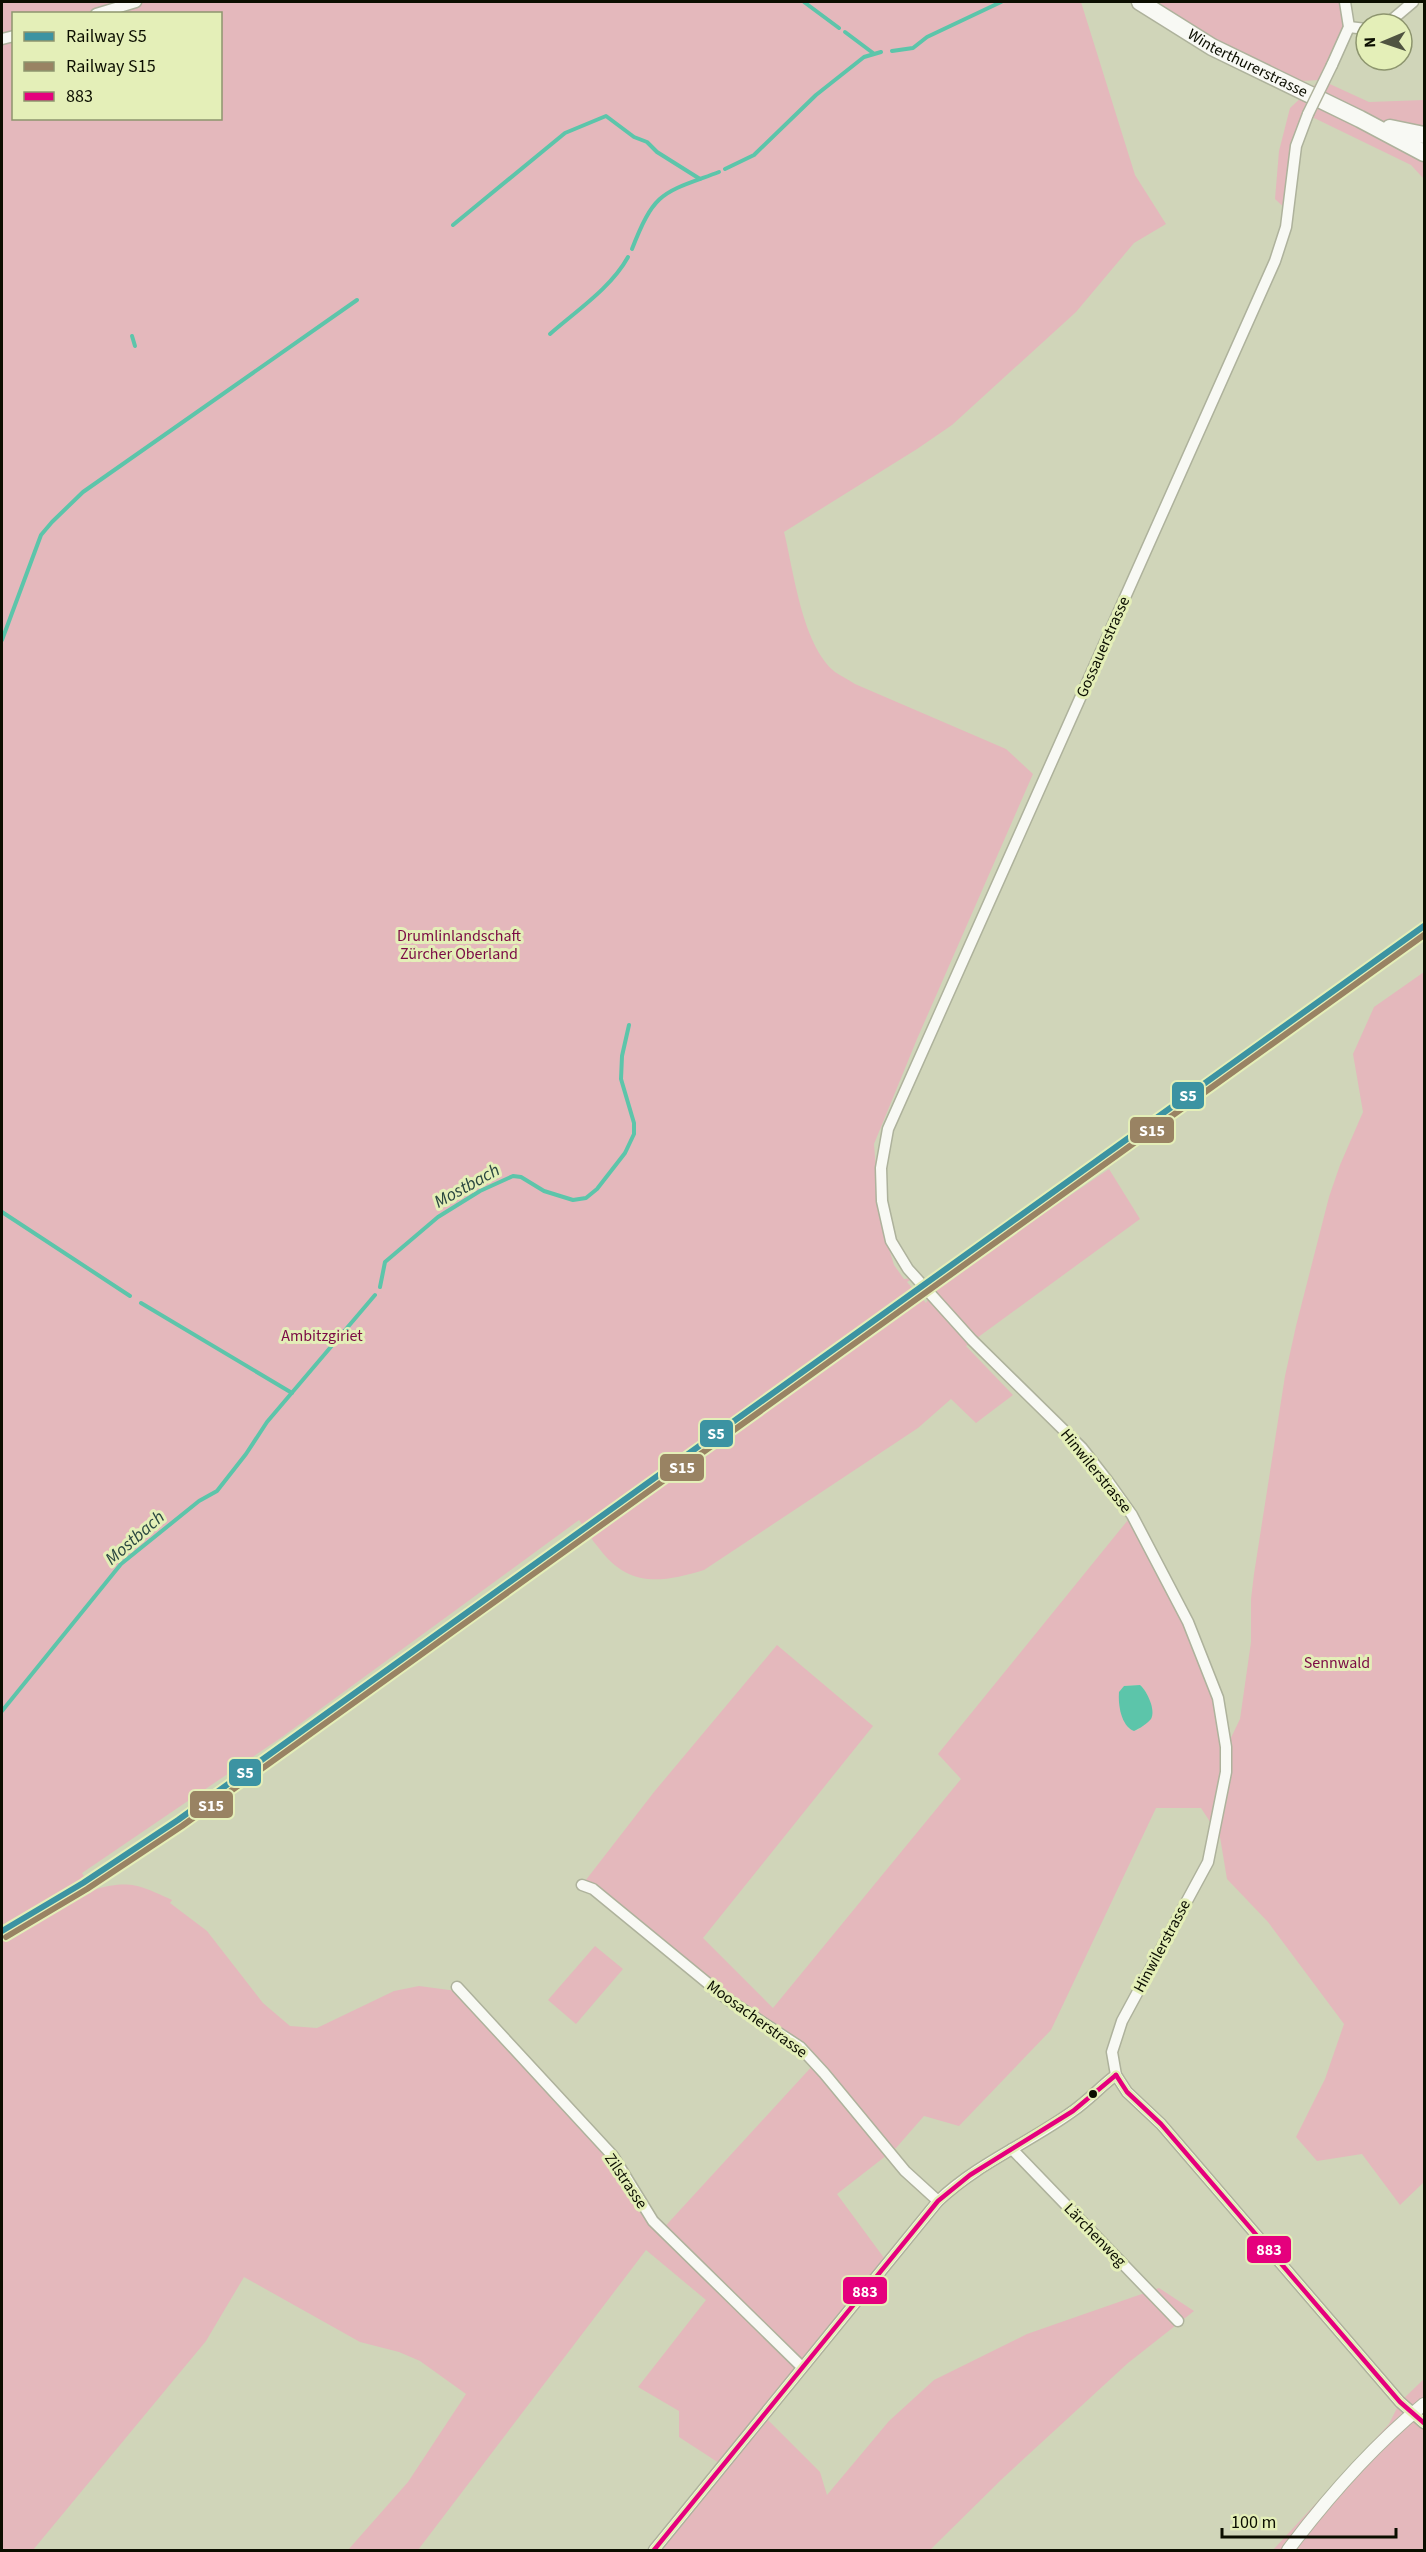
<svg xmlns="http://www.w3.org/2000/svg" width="1426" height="2552" font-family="'Source Sans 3',sans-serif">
	<rect width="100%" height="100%" fill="#d0d5b9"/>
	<g fill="#e4b8bc" fill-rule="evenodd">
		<path d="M2 2H1081L1135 175 1166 224 1134 243 1076 312 952 425 917 449 784 532C794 572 802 645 835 672 841 676 849 680 855 684L1006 749 1033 774 917 1039 874 1144 880 1219 894 1265 904 1279 913 1278 907 1282 926 1303 936 1286 1109 1169 1140 1219 966 1346 1013 1395 976 1423 951 1399 918 1428 704 1570C661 1583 628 1588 598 1547 591 1539 586 1529 579 1520L282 1737 82 1873 92 1890C130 1880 137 1884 172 1900L170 1903 207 1931 263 2003 290 2026 317 2028 394 1991 419 1986 457 1991 609 2160 649 2224 659 2233 815 2063 582 1885 654 1792 777 1645 873 1726 703 1938 773 2008 961 1779 938 1754 1132 1515 1151 1549 1218 1698 1227 1746 1240 1719 1251 1642V1599L1254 1574 1285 1376 1296 1326 1329 1197 1340 1165 1363 1112 1353 1054 1374 1007 1424 972V2182L1400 2205 1362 2154 1317 2161 1296 2137 1325 2079 1344 2024 1268 1922 1227 1879 1220 1837 1201 1808H1156L1051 2030 959 2126 924 2116 896 2148 837 2194 887 2262 763 2415 820 2472 827 2495 889 2421 934 2380 1027 2334 1159 2288 1194 2311 1128 2363 1002 2479 930 2550H654L722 2465 679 2437V2411L638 2387 706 2300 646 2250 418 2550H348L408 2482 466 2394 420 2361 399 2352 360 2342 244 2277 206 2341 33 2550H2ZM14 14H220V118H14ZM1140 1685C1154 1697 1150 1718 1138 1730L1129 1729 1122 1715 1119 1692 1124 1686Z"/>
		<polygon points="1140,2 1345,2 1349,27 1321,80 1369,102 1424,100 1424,179 1411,165 1308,115 1296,146 1288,211 1275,199 1279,151 1290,108 1320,80 1301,81 1212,47"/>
		<polygon points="595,1946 623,1969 576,2024 548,2000"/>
		<polygon points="1424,2379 1424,2550 1273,2550 1389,2424 1400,2402"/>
	</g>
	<path fill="#5cc5aa" d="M1140 1685C1147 1691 1156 1710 1151 1719 1148 1723 1139 1729 1134 1731 1121 1726 1118 1705 1119 1692L1124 1686Z"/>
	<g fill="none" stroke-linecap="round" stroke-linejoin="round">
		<g stroke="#5cc5aa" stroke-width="4">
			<polyline points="804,2 839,28"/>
			<polyline points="845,32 873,53"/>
			<polyline points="892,51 913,48 927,37 1001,2"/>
			<polyline points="725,169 754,155 816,95 864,57 881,52"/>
			<polyline points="453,225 565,133 606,116 634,137 647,142 657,152 700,179"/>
			<path d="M632 249C655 190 663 193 719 172"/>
			<path d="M550 334C576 311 611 288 628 257"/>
			<polyline points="132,336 135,346"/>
			<polyline points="2,640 41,535 52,522 83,492 357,300"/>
			<polyline points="2,1212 130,1296"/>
			<polyline points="380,1287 385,1262 438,1217 480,1191 513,1176 521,1177 544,1191 573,1200 586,1198 597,1189 625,1153 634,1134 634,1123 621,1079 622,1056 629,1025"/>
			<polyline points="141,1303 292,1393"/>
			<polyline points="2,1711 121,1564 199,1501 217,1491 246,1454 267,1422 375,1295"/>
		</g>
		<g stroke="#aeb29c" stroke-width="13">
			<g id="minor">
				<polyline points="96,14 136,2"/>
				<polyline points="1387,24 1413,2"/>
				<polyline points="1349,27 1366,29"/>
				<polyline points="2,39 14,36"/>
				<polyline points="1332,65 1349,27 1345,2"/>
				<polyline points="1308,114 1296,146 1286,227 1275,261 888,1129 881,1168 882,1201 891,1241 908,1269 972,1340 1082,1448 1107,1480 1132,1515 1188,1622 1218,1698 1226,1747 1226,1772 1208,1862 1122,2021 1112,2052 1116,2075 1127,2092 1161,2124 1400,2402 1424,2423"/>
				<polyline points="582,1885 593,1889 727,1999 800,2047 824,2073 905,2171 938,2201"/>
				<polyline points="457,1987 613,2156 653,2221 802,2367"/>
				<polyline points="1012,2149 1178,2321"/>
				<path d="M654 2550 938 2201C978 2163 1029 2143 1073 2111 1089 2100 1101 2086 1116 2075"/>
			</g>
		</g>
		<g stroke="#aeb29c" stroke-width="14">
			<path id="tertiary" d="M1288 2550C1328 2497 1373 2446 1424 2404"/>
		</g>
		<g stroke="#aeb29c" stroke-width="19">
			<g id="trunk">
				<path id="s1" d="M1140 2 1212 47 1360 119 1424 153"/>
				<polyline points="1390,128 1424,135"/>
			</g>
		</g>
		<use href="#minor" stroke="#f8f9f4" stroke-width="10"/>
		<use href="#tertiary" stroke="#f8f9f4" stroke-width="12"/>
		<use href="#trunk" stroke="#f8f9f4" stroke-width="16"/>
		<g stroke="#aeb29c" stroke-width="13" stroke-linecap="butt">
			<polyline id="minor-bridge" points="1308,114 1332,65"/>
		</g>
		<use href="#minor-bridge" stroke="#f8f9f4" stroke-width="10"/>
		<g stroke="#e4efb8" stroke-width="9">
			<g id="bus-1">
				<polyline points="1116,2075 1127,2092 1161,2124 1400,2402 1424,2423"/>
				<polyline points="654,2550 938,2201 970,2175 1073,2111 1116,2075"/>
			</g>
		</g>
		<use href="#bus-1" stroke="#e5007d" stroke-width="4.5"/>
		<g stroke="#e4efb8" stroke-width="10">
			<polyline id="rail-1" points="2,1931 83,1883 178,1820 1424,926"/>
		</g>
		<g stroke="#e4efb8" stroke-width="10">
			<polyline id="rail-2" points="6,1937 87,1889 182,1826 1424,935"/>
		</g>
		<use href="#rail-1" stroke="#3c93a2" stroke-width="6"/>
		<use href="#rail-2" stroke="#998363" stroke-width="6"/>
	</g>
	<circle fill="#0b0e00" stroke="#e4efb8" stroke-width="2" cx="1093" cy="2094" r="5"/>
	<g text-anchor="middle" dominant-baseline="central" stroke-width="6" stroke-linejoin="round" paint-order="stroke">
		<g font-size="16" fill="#0b0e00" stroke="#e4efb8">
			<text stroke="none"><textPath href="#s1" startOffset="124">Winterthurerstrasse</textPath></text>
			<text transform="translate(1103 647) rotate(-66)">Gossauerstrasse</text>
			<text transform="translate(1096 1471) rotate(51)">Hinwilerstrasse</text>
			<text transform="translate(1162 1946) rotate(-62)">Hinwilerstrasse</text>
			<text transform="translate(757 2019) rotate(36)">Moosacherstrasse</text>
			<text transform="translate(626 2181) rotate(56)">Zilstrasse</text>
			<text transform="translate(1095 2235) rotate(46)">Lärchenweg</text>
		</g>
		<g font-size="16" fill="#7b0a44" stroke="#e4efb8">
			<text x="459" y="936">Drumlinlandschaft<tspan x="459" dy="18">Zürcher Oberland</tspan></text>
			<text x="322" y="1336">Ambitzgiriet</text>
			<text x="1337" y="1663">Sennwald</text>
		</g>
		<g font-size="18" font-style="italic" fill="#2a4740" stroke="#e4efb8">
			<text transform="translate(467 1186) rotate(-29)">Mostbach</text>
			<text transform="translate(135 1538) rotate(-41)">Mostbach</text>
		</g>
	</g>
	<g stroke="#e4efb8" stroke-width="2">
		<rect x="1171" y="1081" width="34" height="29" rx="6" fill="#3c93a2"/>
		<rect x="1129" y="1116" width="46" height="28" rx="6" fill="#998363"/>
		<rect x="699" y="1419" width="35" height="29" rx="6" fill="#3c93a2"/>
		<rect x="659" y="1453" width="46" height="29" rx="6" fill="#998363"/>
		<rect x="228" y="1758" width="34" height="29" rx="6" fill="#3c93a2"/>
		<rect x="189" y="1790" width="45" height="29" rx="6" fill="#998363"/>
		<rect x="1246" y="2235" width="46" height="29" rx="6" fill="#e5007d"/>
		<rect x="842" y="2276" width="46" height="29" rx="6" fill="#e5007d"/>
	</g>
	<g font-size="16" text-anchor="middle" font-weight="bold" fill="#fff">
		<text x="1188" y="1101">S5</text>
		<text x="1152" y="1136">S15</text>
		<text x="716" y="1439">S5</text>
		<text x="682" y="1473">S15</text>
		<text x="245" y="1778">S5</text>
		<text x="211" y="1811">S15</text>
		<text x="1269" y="2255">883</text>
		<text x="865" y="2297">883</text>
	</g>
	<rect width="1426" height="2552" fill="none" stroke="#0b0e00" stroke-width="6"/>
	<rect x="12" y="12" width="210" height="108" fill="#e4efb8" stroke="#8d956e" stroke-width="1.5"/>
	<rect x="24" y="32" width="30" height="9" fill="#3c93a2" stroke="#8d956e" stroke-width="1.5"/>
	<text x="66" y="42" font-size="18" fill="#0b0e00">Railway S5</text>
	<rect x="24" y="62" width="30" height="9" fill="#998363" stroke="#8d956e" stroke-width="1.5"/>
	<text x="66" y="72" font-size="18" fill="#0b0e00">Railway S15</text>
	<rect x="24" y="92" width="30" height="9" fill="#e5007d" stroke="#8d956e" stroke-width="1.5"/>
	<text x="66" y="102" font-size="18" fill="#0b0e00">883</text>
	<g transform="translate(1384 42) rotate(268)"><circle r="28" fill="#e4efb8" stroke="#8d956e" stroke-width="1.5"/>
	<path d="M0-4.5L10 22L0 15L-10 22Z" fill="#505441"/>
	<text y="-9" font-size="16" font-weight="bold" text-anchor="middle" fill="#0b0e00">N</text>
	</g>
	<path d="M1222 2528v9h174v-9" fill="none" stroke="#0b0e00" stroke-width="3"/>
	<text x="1231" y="2528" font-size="18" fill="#0b0e00" stroke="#e4efb8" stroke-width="4.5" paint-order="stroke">100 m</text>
</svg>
